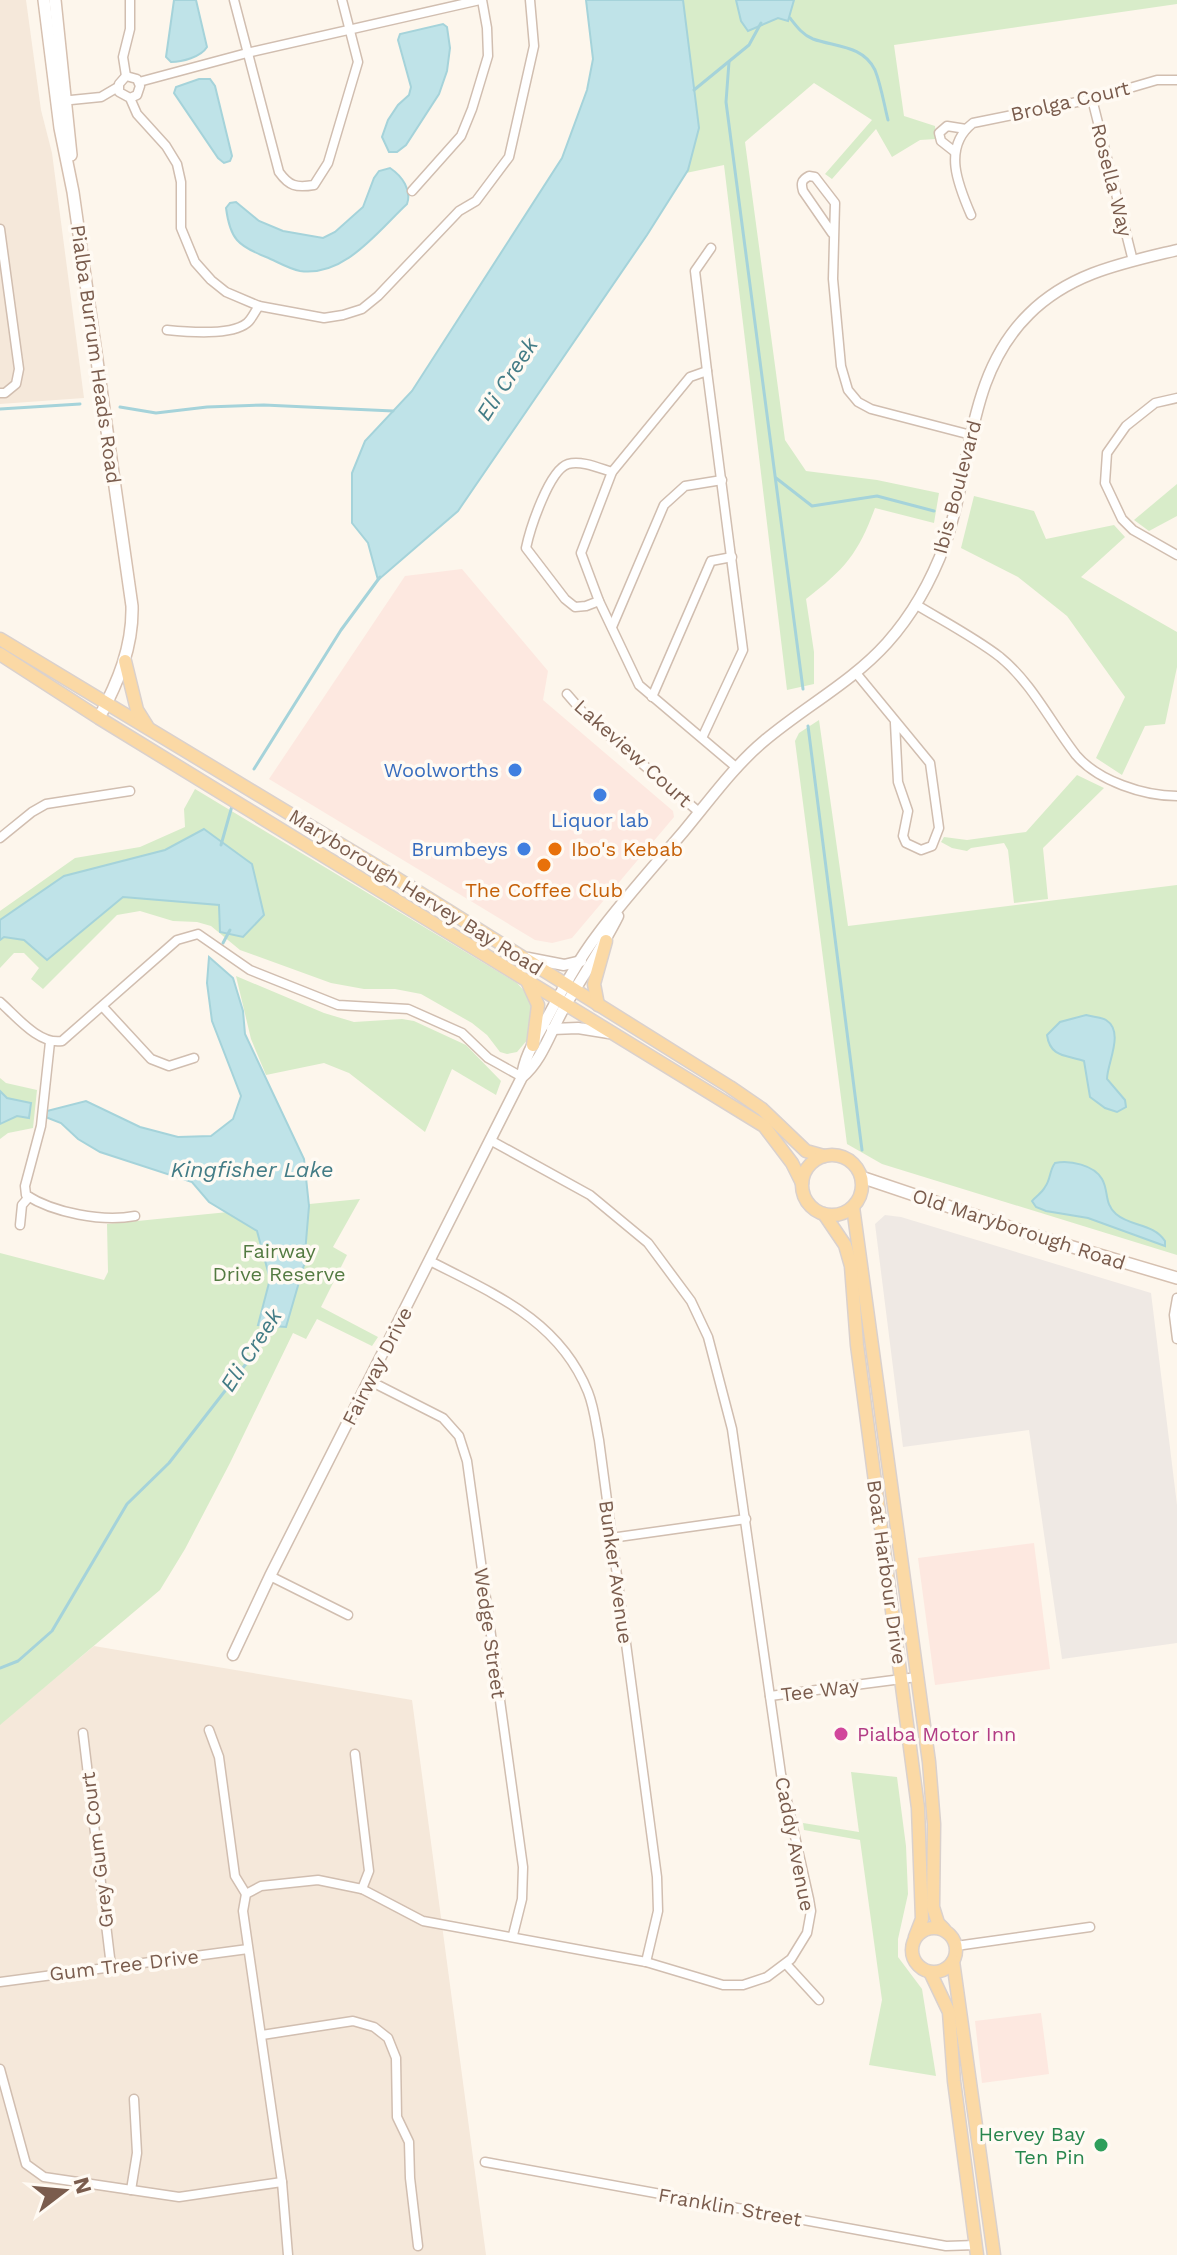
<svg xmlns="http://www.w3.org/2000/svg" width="1177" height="2255" font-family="'Work Sans',sans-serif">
	<rect width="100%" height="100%" fill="#fdf6ec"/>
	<g fill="#f5e8da">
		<polygon points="0,0 26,0 41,110 52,153 84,398 0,404"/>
		<polygon points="94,1646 412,1700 486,2255 0,2255 0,1724"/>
	</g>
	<g fill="#fde8e0">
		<polygon points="462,569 548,671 543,700 673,811 674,817 572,938 552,943 535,940 269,779 405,576"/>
		<polygon points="1034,1543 1050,1669 935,1685 918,1558"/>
		<polygon points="1041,2013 1049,2074 982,2083 975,2021"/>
	</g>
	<polygon fill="#efe9e4" points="885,1215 901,1217 1151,1293 1177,1505 1177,1643 1062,1659 1029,1430 903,1447 875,1224"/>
	<g fill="#d8ecc9">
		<path d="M682 0H1177V4L894 45 904 116 935 126 936 139 920 140 892 157 876 129 832 179 825 174 872 120 814 83 745 142 785 440 806 471 877 480 939 493 934 523 875 508C858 554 845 569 806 599L814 652V684L787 690 724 165 686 173 699 128Z"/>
		<polygon points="1177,484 1177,516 1149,531 1134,520"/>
		<polygon points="974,496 1034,511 1046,539 1114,525 1125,537 1081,577 1177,632 1177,667 1165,724 1145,726 1122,775 1096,758 1125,697 1067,616 1018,577 961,548"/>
		<polygon points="819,720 848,926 1177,885 1177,1255 882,1164 847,1144 795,741 799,733"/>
		<polygon points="1077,775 1104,788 1043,848 1048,899 1014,903 1008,850 1004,843 971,848 967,851 952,848 941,842 944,837 967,840 1026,832"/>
		<polygon points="195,789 517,983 530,997 533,1011 529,1038 517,1052 507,1054 500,1052 487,1035 472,1023 421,994 395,989 364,989 331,983 240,950 211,926 197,922 173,921 140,911 117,915 43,989 31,979 39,968 24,953 14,953 0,968 0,911 75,858 140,847 185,827 184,809"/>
		<polygon points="236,976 324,1013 354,1022 402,1019 414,1021 466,1045 501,1081 496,1095 452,1069 425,1132 349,1073 324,1063 266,1075 251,1039"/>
		<polygon points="0,1078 6,1083 37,1090 33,1128 8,1133 0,1139"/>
		<polygon points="360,1199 333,1247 347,1255 321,1307 378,1337 372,1346 317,1319 306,1339 293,1333 230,1463 185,1549 160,1590 0,1725 0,1253 104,1280 108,1272 107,1224"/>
		<polygon points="851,1772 897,1777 906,1846 908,1894 898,1939 898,1957 922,1989 936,2076 869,2065 882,2000 860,1840 804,1830 803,1823 859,1832"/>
	</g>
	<g fill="#bfe3e8" stroke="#a5d3da" stroke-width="2">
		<path d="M174 0H196L207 47C201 57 182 62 171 62L166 57Z"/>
		<polygon points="586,0 683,0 699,128 688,170 647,235 458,511 378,580 368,543 352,523 352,473 365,441 412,391 562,158 587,90 593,59"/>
		<polygon points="736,0 794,0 788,21 778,18 748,31 741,21"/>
		<polygon points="443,24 447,27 450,48 447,71 439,94 406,145 397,152 389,152 382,137 388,120 398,105 409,95 411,87 398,40 400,34"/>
		<polygon points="199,79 210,79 215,86 232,156 230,161 224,163 218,158 174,93 176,87"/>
		<path d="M390 168C402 176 412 190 407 204 378 231 345 277 300 271 289 269 276 261 266 257 238 246 230 239 226 208L230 203 236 202 259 221 283 231 323 238 335 232 363 207 374 178 379 171Z"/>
		<polygon points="204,829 252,864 264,915 243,937 220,932 219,905 123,897 47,960 24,940 4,937 0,940 0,920 64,876 165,850"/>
		<polygon points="209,957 233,978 243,1011 245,1034 304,1159 309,1206 304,1265 286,1327 258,1325 270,1279 257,1231 209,1202 192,1182 100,1152 78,1139 61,1123 43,1116 43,1112 86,1101 140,1127 178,1137 211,1136 233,1119 241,1096 212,1021 207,983"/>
		<path d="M1086 1015C1093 1017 1101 1017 1106 1020 1125 1032 1107 1063 1107 1079L1125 1100 1126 1107 1117 1112 1105 1108 1090 1097 1084 1061C1068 1055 1050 1058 1047 1035L1060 1022Z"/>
		<polygon points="0,1091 7,1098 31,1103 29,1118 17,1116 0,1124"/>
		<path d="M1055 1163C1070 1160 1094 1165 1102 1179 1109 1191 1104 1204 1116 1214 1131 1227 1153 1223 1165 1241V1246L1088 1218 1046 1211 1036 1207 1032 1201C1036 1196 1042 1193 1045 1187 1051 1179 1049 1171 1055 1163Z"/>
	</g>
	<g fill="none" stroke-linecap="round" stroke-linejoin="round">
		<g stroke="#a5d3da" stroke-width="3">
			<path d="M790 18C797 27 803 35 813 39 835 47 863 45 875 70 881 85 884 104 888 120"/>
			<polyline points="729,62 726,102 803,689"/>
			<polyline points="694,90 749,45 761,23"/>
			<polyline points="120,407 156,413 207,407 264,405 393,411"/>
			<polyline points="0,409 80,404"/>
			<polyline points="776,478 812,506 877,496 934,511"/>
			<polyline points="808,726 862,1150"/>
			<polyline points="254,769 341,630 380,577"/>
			<polyline points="221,845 232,806"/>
			<polyline points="223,943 230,930"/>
			<polyline points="0,1668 18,1661 52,1631 127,1504 169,1463 249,1360 269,1327"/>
		</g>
		<g stroke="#d1beb0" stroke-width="11">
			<g id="minor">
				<path d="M234 0 279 172C289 186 296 188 314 185L328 163 358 62 342 0"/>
				<polyline points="126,76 123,57 130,29 130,0"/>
				<polyline points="139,82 247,53 480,0"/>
				<polyline points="130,98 137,95 140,86 137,79 126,76 119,84 119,92 130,98 137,114 166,146 177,164 181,182 181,228 195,262 211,280 226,292 259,306 324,318 343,315 362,309 378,296 459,211 476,201 509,157 534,46 530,0"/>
				<polyline points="1092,99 1133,261"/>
				<polyline points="61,101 101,97 118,87"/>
				<polyline points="955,152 941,141 939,133 947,126 966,129"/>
				<polyline points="412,191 461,136 472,109 488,56 487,28 482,0"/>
				<path d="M971 215C958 185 942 147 973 123L1092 99 1157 80H1177"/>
				<polyline points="0,229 19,369 16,384 5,393 0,393"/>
				<path d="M832 233 803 191C801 184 801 180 809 176L815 177 835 203 833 279 841 366 848 390 858 402 871 409 971 435"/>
				<path d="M167 330C187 332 231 336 247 323 252 319 255 311 259 306"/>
				<polyline points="707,371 695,271 711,248"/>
				<polyline points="1177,398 1155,403 1126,426 1107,453 1105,483 1122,519 1133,530 1177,555"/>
				<path d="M599 601 586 606 575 607 565 599 526 548C530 529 549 470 568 464 581 460 599 468 612 472"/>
				<path d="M915 604C943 621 974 637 1000 657 1032 683 1051 723 1076 755 1098 781 1144 796 1177 796"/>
				<polyline points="612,627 664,505 685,486 722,480"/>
				<polyline points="856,673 930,763 939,828 932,846 921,850 906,843 903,836 908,811 898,782 895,723"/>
				<polyline points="567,694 587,717 699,812"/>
				<polyline points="652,697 711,561 732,557"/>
				<polyline points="702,738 743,650 707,371 690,377 612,472 581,553 599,601 639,685 737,768"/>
				<polyline points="0,838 32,812 46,804 130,791"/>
				<path d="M0 1002C16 1016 39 1045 62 1041L177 940 198 934 250 970 338 1005 408 1009 462 1033 488 1058 522 1077"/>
				<polyline points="103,1007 151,1059 169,1066 194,1058"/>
				<path d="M50 1042 41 1126 25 1186 26 1195C54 1213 102 1222 135 1216"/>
				<polyline points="20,1225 22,1205 29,1197"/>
				<path d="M430 1261C494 1294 559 1320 588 1392 594 1407 596 1425 599 1440L657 1877 658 1911 646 1962"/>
				<polyline points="1177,1298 1174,1315 1177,1339"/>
				<polyline points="370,1381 443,1418 459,1436 467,1461 523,1867 522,1899 513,1935"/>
				<polyline points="611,1538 746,1519"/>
				<polyline points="270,1576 348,1615"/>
				<polyline points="770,1696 917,1677"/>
				<polyline points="209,1730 219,1757 235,1876 246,1894"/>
				<polyline points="83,1733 111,1966"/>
				<polyline points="355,1754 369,1871 362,1889"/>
				<polyline points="956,1946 1090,1927"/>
				<polyline points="786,1964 819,2000"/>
				<polyline points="0,1982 248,1949"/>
				<polyline points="262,2035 353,2021 374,2027 388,2038 396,2058 397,2117 409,2142 410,2178 418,2246"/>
				<polyline points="0,2069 26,2164 44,2177 179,2197 282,2182"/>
				<polyline points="485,2162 946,2246 976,2245"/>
				<polyline points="131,2190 137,2153 134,2099"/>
				<polyline points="288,2255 282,2182 243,1911 246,1894 261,1886 318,1880 362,1889 423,1921 646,1962 723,1985 743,1985 767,1977 791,1959 807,1933 811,1911 809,1899 781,1774 732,1429 708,1337 691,1301 648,1243 590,1195 490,1140"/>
			</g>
		</g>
		<g stroke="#d1beb0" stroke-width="13">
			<g id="tertiary">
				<polyline points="528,958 564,965 581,961"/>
				<polyline points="552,1029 578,1028 609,1033"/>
				<path d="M522 1077C524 1057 535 1040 545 1022 561 992 578 960 598 934 625 898 655 865 684 831 709 801 734 766 764 741 804 707 852 682 887 643 912 615 932 579 945 544 973 466 966 376 1029 314 1070 273 1123 263 1177 250"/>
				<path d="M233 1655 270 1576 522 1077C542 1061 551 1030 564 1008 582 977 602 948 618 916"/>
			</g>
		</g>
		<g stroke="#d6c0b0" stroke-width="14">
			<g id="secondary">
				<path d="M44 0 60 128 73 192 132 606C133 647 118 682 99 718"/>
				<polyline points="55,0 71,155"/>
				<polyline points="861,1177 1039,1237 1177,1278"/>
			</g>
		</g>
		<g stroke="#dad1cd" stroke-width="15">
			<g id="primary">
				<polyline points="0,639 388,873 730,1087 762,1109 806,1151 824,1156"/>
				<polyline points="0,654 99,718 764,1126 792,1163 802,1183"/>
				<polyline points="125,661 137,710 147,726"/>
				<polyline points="528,983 538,1005 533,1045"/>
				<polyline points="598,1005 594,984 606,941"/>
				<circle cx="832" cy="1185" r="30"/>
				<polyline points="853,1207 929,1762 934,1824 933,1907 938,1923 944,1929"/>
				<polyline points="824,1214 845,1245 851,1266 857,1345 918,1808 922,1919 915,1937"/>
				<circle cx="934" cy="1950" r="22"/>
				<polyline points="953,1961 994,2255"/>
				<polyline points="930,1972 949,2012 954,2081 977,2255"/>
			</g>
		</g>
		<use href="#minor" stroke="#fff" stroke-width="8"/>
		<use href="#tertiary" stroke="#fff" stroke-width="10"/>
		<use href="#secondary" stroke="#fff" stroke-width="11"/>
		<use href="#primary" stroke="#fbd9a5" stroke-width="12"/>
	</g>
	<g fill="#3f7fe0" stroke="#fffaf3" stroke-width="3">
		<circle cx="515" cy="770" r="8"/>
		<circle cx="600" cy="795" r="8"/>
		<circle cx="524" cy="849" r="8"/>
	</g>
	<g fill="#e8710a" stroke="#fffaf3" stroke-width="3">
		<circle cx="555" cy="849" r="8"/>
		<circle cx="544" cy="865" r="8"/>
	</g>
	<circle fill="#d1479c" stroke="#fffaf3" stroke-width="3" cx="841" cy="1734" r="8"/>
	<circle fill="#2e9e5b" stroke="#fffaf3" stroke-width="3" cx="1101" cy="2145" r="8"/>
	<g text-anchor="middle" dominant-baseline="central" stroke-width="7" stroke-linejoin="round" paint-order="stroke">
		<g font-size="20" fill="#7a5c4d" stroke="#fffaf3">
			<text transform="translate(1070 101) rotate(-13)">Brolga Court</text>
			<text transform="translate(1112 180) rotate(76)">Rosella Way</text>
			<text transform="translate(96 354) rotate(82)">Pialba Burrum Heads Road</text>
			<text transform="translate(957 487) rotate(-75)">Ibis Boulevard</text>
			<text transform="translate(633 753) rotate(42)">Lakeview Court</text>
			<text transform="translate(416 892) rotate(32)">Maryborough Hervey Bay Road</text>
			<text transform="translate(1019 1229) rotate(18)">Old Maryborough Road</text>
			<text transform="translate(377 1366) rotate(-63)">Fairway Drive</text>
			<text transform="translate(616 1572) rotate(82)">Bunker Avenue</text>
			<text transform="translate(887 1572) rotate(82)">Boat Harbour Drive</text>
			<text transform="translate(490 1633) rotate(82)">Wedge Street</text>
			<text transform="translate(820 1690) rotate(-7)">Tee Way</text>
			<text transform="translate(795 1844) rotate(79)">Caddy Avenue</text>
			<text transform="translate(97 1850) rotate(-97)">Grey Gum Court</text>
			<text transform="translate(124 1965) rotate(-7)">Gum Tree Drive</text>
			<text transform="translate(730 2207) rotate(10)">Franklin Street</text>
		</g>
		<g font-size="20" fill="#366cbe" stroke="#fffaf3" text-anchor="end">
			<text x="499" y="770">Woolworths</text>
			<text x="600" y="820" text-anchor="middle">Liquor lab</text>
			<text x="508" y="849">Brumbeys</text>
		</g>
		<g font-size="20" fill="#c56008" stroke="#fffaf3" text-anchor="start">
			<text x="571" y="849">Ibo's Kebab</text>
			<text x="544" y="890" text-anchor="middle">The Coffee Club</text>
		</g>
		<g font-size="20" fill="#537a41" stroke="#fffaf3">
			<text x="279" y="1251">Fairway<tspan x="279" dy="23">Drive Reserve</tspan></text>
		</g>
		<g font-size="20" fill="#b23c85" stroke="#fffaf3" text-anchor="start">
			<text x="857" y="1734">Pialba Motor Inn</text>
		</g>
		<g font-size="20" fill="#27864d" stroke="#fffaf3" text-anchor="end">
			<text x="1085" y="2134">Hervey Bay<tspan x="1085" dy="23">Ten Pin</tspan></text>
		</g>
		<g font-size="22" font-style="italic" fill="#437c86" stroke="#fffaf3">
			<text transform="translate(507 379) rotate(-57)">Eli Creek</text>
			<text x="252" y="1169">Kingfisher Lake</text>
			<text transform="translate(251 1350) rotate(-57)">Eli Creek</text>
		</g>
	</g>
	<g transform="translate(64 2191) rotate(74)" stroke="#fffaf3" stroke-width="6" paint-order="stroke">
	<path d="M0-6L14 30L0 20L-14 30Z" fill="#7a5c4d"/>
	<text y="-12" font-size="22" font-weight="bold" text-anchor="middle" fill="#7a5c4d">N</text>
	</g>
</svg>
